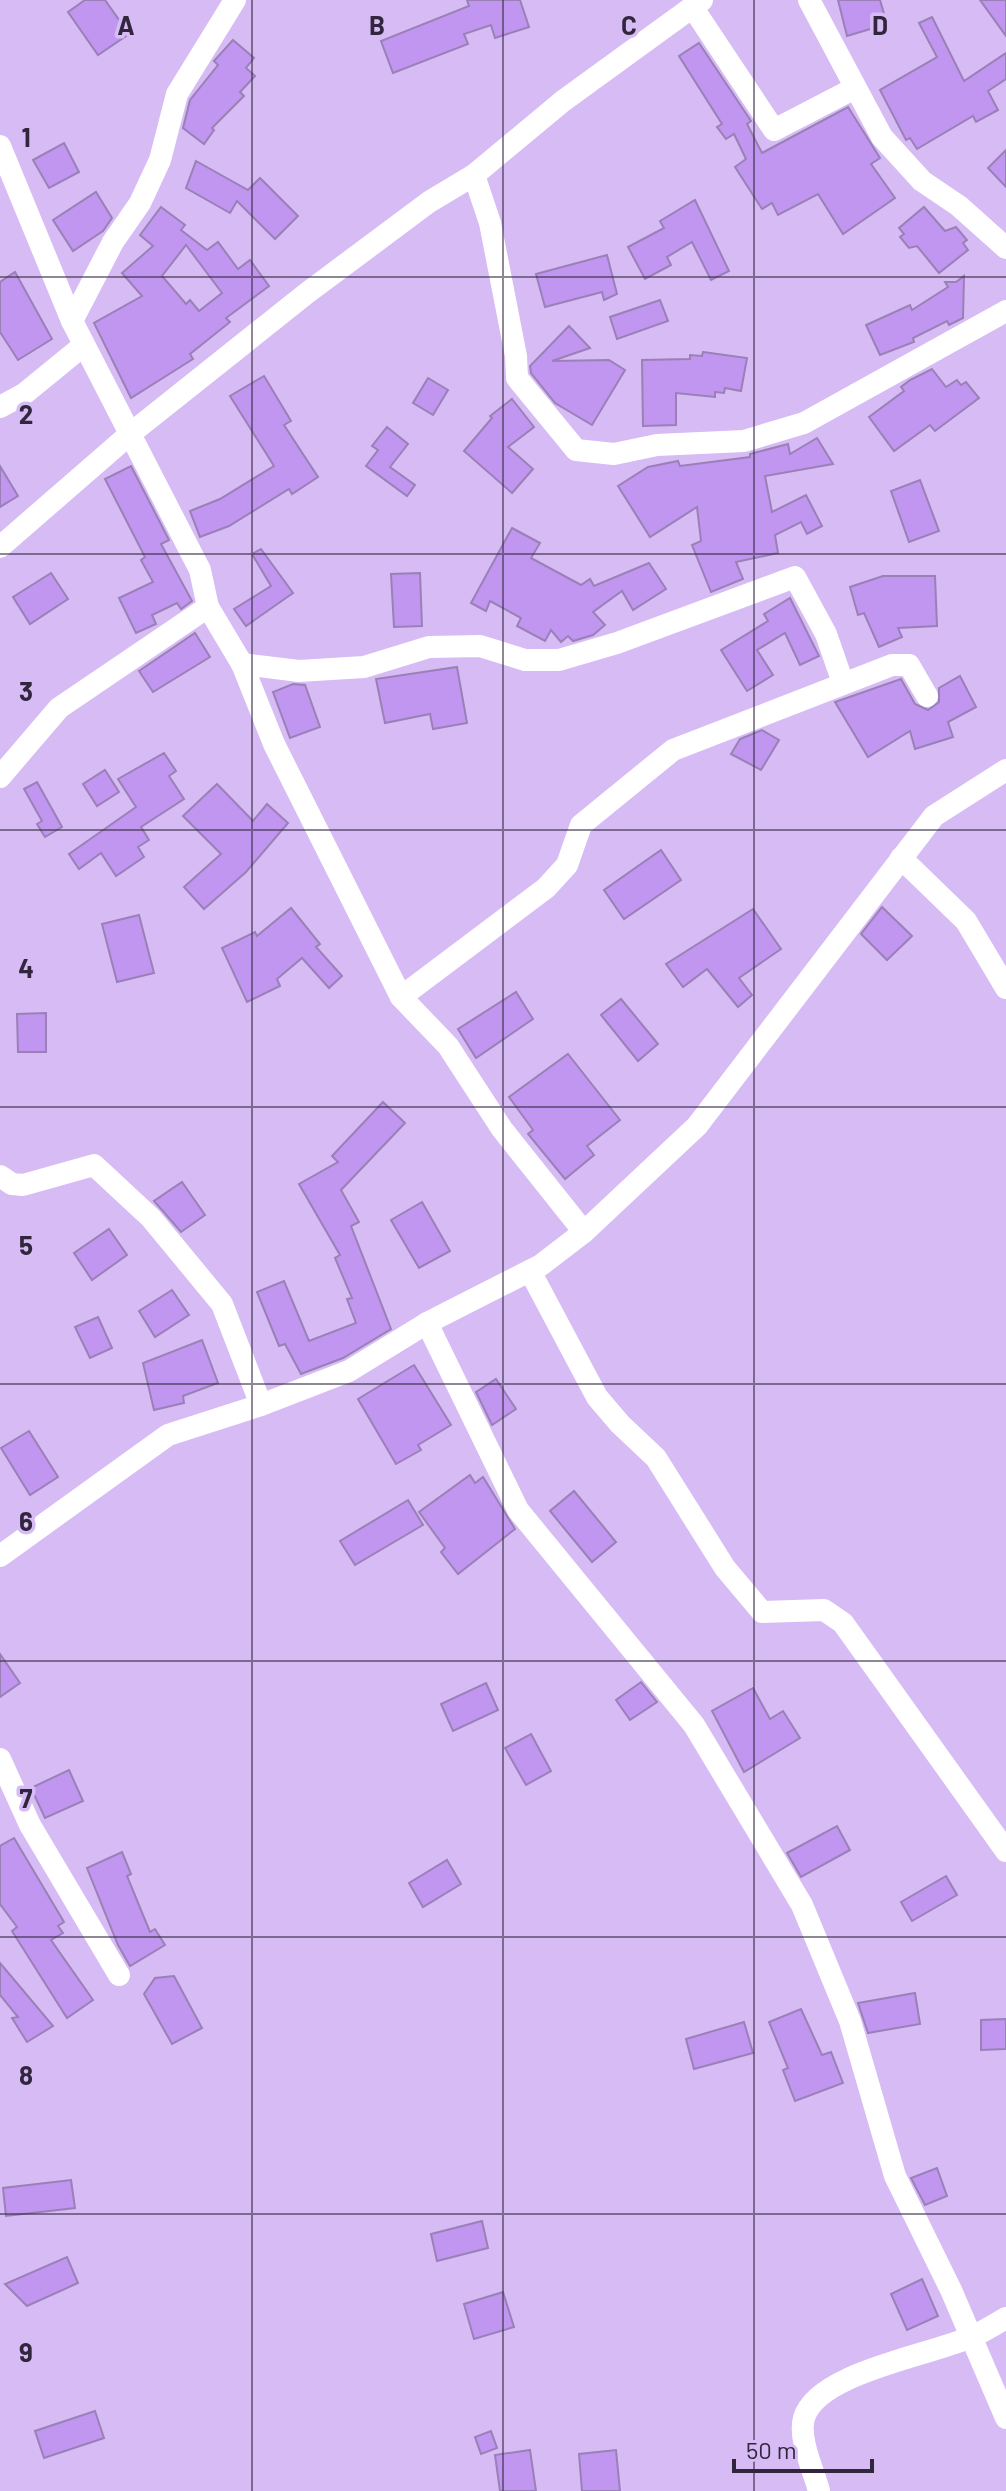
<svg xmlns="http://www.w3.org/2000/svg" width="1006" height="2491" font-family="Barlow,sans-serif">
	<rect width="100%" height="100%" fill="#d6bbf5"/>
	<g fill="#c196f0" stroke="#9a80b7" stroke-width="2" fill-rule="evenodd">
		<polygon points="85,0 105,0 129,34 98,55 68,12"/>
		<polygon points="467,0 520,0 529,27 495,38 491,25 464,34 468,44 393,73 381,41 469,6"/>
		<polygon points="838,0 880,0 887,24 847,36"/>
		<polygon points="980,0 1006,0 1006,36"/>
		<polygon points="932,17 964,81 1006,53 1006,79 988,91 998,110 976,122 973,116 917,149 910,138 906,140 880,90 937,57 919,23"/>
		<polygon points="233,40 254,58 246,68 255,76 240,92 244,96 212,128 214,130 204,144 183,128 190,100 218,65 214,61"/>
		<polygon points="699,43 751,121 747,124 762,153 848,107 880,158 871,164 895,198 843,234 818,194 778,215 772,203 762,209 735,167 746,159 734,134 726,139 717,127 722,124 679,56"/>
		<polygon points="64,143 79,172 49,188 33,160"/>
		<polygon points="1006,150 1006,187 988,168"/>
		<polygon points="196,161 248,190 260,178 298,216 275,239 237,201 230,213 186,188"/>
		<polygon points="96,192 112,218 103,231 73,251 53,220"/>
		<polygon points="695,200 729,271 711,280 692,242 667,257 671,265 645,279 628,247 664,228 660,221"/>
		<path d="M161 207 185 225 181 230 207 250 218 242 238 269 250 260 269 286 226 318 230 322 190 354 193 359 131 398 94 323 142 296 122 273 153 246 140 235ZM186 245 222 293 199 311 190 300 186 304 162 276Z"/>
		<polygon points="924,207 945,231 956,227 967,240 963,243 968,250 939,273 917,246 909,248 900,237 904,234 899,228"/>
		<polygon points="607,255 617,294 604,300 602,292 545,307 536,274"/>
		<polygon points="15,272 52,339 18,360 0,332 0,282"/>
		<polygon points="964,276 963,318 949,325 947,321 913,338 914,342 880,355 866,325 910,305 912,310 948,287 945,282 956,282"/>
		<polygon points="660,300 668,321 617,339 610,317"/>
		<polygon points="569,326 590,348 552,361 609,360 625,370 592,425 555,403 531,373 530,366"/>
		<polygon points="703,352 747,358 741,391 725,388 724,393 715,392 715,397 676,393 676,425 643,426 642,360 690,359 690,355 702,356"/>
		<polygon points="932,369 946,387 957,380 961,385 966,382 979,398 935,431 930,425 894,451 869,417 904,391 901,387 910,380"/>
		<polygon points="264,376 291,421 284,425 318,477 292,494 289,489 229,526 200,537 190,511 220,499 274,466 230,396"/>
		<polygon points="428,378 448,390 433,415 413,403"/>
		<polygon points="512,399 534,427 508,447 533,469 512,493 464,451 492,418 490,416"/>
		<polygon points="387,427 408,444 390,467 415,485 407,496 366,466 378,450 372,446"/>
		<polygon points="817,438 833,464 765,476 772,512 806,495 822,526 807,534 801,522 775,535 778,553 736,562 743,579 711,592 692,545 701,541 697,507 650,537 618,486 648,467 678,461 680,466 750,457 750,454 788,444 790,454"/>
		<polygon points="0,466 18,496 0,507"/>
		<polygon points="131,466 169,540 161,544 192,601 181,609 177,603 152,615 156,624 136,633 119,598 153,582 141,560 145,557 105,479"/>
		<polygon points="920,480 939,531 909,542 891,491"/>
		<polygon points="512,528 540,543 531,558 581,585 590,579 594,586 649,563 666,589 633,610 622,591 593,612 605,625 593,635 573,641 568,636 561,642 551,630 545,641 517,626 521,618 490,601 486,611 471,603"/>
		<polygon points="261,549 293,593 246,626 234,609 271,586 252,554"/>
		<polygon points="51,573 68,599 30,624 13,597"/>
		<polygon points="420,573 422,626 394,627 391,574"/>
		<polygon points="883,576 935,576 937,626 898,628 902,637 879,647 864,613 858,615 850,587"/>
		<polygon points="790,598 819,656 800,665 785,633 757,650 773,675 747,691 721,650 768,621 764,614"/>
		<polygon points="195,633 210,657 153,692 139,671"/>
		<polygon points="457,667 467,723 433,729 430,714 385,723 376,679"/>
		<polygon points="960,676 976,707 948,722 953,737 915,749 910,731 868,757 835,702 901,679 915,704 928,710 939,702 939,688"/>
		<polygon points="293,684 305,685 320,727 290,738 273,692"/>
		<polygon points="762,730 779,740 761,770 731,754 740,739"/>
		<polygon points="164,753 176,771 169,776 184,799 141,827 149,840 138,847 144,857 116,876 101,853 79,869 69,854 136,807 118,779"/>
		<polygon points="105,770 119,792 97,806 83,784"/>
		<polygon points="37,782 62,827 45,837 37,824 42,821 24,789"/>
		<polygon points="217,784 253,821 267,804 288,823 246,872 204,909 184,887 221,854 183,816"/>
		<polygon points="661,850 681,880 624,919 604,890"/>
		<polygon points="882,907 912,936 887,960 861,934"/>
		<polygon points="291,908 320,944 316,947 342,976 329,988 302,958 277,979 280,986 247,1002 222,948 255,932 257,936"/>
		<polygon points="753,909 781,949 739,978 752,995 738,1007 707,969 683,987 666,964"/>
		<polygon points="139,915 154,973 117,982 102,924"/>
		<polygon points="516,992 533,1019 476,1058 458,1029"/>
		<polygon points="621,999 658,1044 638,1061 601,1015"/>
		<polygon points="46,1013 46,1052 18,1052 17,1014"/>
		<polygon points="568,1054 620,1120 587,1146 594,1155 565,1179 528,1134 533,1130 509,1097"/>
		<polygon points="383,1102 405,1123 341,1190 359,1222 351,1226 391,1329 343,1358 301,1374 285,1344 279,1346 257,1292 284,1281 309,1341 356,1323 347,1299 352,1298 335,1258 340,1255 299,1184 338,1162 332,1156"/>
		<polygon points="182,1182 205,1215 181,1232 154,1201"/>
		<polygon points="422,1202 450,1251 419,1268 391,1220"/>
		<polygon points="109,1229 127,1255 92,1280 74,1253"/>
		<polygon points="172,1290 189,1315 155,1337 139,1311"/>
		<polygon points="98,1317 112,1348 90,1358 75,1327"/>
		<polygon points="202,1340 218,1383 183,1396 184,1403 154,1410 143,1363"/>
		<polygon points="414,1365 451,1425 418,1445 421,1450 396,1464 358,1399"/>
		<polygon points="496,1379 516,1409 492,1425 476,1392"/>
		<polygon points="29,1431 58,1477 30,1495 1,1448"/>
		<polygon points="470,1475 475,1483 483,1477 515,1529 458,1574 441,1552 445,1548 419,1512"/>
		<polygon points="574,1491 616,1542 592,1562 550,1511"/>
		<polygon points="408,1500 423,1525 355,1565 340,1541"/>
		<polygon points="0,1654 20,1683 0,1697"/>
		<polygon points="641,1682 657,1702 630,1720 616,1700"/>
		<polygon points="486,1683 498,1710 453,1731 441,1704"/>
		<polygon points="753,1688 770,1719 783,1711 800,1738 744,1772 712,1711"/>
		<polygon points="531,1734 551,1771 526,1785 505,1748"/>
		<polygon points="69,1770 83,1801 45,1818 31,1788"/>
		<polygon points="837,1826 850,1850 801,1877 787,1853"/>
		<polygon points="14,1838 64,1922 58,1926 63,1933 51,1940 93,2000 67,2018 12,1931 17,1927 0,1904 0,1846"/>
		<polygon points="122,1852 131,1874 127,1876 150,1932 155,1929 165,1945 130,1966 118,1945 87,1868"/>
		<polygon points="447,1860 461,1884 423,1907 409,1883"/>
		<polygon points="946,1876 957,1895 912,1921 901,1902"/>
		<polygon points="0,1963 53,2026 27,2042 12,2018 18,2017 0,1995"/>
		<polygon points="174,1976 202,2028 172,2044 144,1994 155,1978"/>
		<polygon points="915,1993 920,2024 868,2033 858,2003"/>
		<polygon points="801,2009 822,2055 831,2052 843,2083 795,2101 783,2070 788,2068 769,2022"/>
		<polygon points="1006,2019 1006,2049 981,2050 981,2020"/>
		<polygon points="744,2022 753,2053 694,2069 686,2039"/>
		<polygon points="937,2168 947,2196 925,2205 911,2178"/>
		<polygon points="71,2180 75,2208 6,2216 3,2188"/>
		<polygon points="482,2221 488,2248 437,2261 431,2234"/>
		<polygon points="67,2257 78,2283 27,2306 5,2284"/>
		<polygon points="922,2279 938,2316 907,2330 891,2294"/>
		<polygon points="503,2292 514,2327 474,2339 464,2304"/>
		<polygon points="95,2411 104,2438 44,2458 35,2431"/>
		<polygon points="491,2431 497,2448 481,2454 475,2437"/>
		<polygon points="530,2450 536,2491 500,2491 495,2455"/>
		<polygon points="616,2450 620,2491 582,2491 579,2454"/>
	</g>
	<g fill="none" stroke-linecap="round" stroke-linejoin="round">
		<g stroke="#fff" stroke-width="22">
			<polyline points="809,0 882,137 922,181 959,206 1006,248"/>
			<polyline points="693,8 774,130 855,88"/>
			<polyline points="0,146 72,321 200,570 208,607 242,664 274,744 401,997 448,1046 502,1129 584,1232"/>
			<polyline points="474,175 490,223 516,356 517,378 576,450 614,454 657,445 744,441 804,423 1006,311"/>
			<polyline points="72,321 113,242 140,203 160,160 177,94 235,0"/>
			<polyline points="0,407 24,394 84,345"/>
			<polyline points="0,547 130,434 307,293 429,202 474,175 563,101 702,0"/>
			<polyline points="242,664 299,671 364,667 429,647 480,646 525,660 559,660 617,643 795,577 826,634 843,683"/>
			<polyline points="0,777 59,708 208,607"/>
			<polyline points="901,858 966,921 1006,988"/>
			<polyline points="401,997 546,888 567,865 581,825 673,750 892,665 909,665 927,696"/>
			<polyline points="0,1176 12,1184 23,1185 94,1165 151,1218 222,1304 261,1405"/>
			<polyline points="530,1271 597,1397 620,1424 656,1458 725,1568 762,1612 824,1610 843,1623 1006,1851"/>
			<polyline points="427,1323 518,1510 694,1725 802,1905 850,2021 895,2176 951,2290 1006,2418"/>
			<polyline points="0,1556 168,1435 261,1405 349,1371 427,1323 541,1265 584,1232 697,1126 934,816 1006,770"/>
			<polyline points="0,1759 30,1825 119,1975"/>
			<path d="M819 2491C814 2471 798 2439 804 2418 817 2372 933 2355 973 2336 985 2331 995 2324 1006 2318"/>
		</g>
	</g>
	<path fill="none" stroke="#31263d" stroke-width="2" stroke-opacity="0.55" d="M252 0V2491M503 0V2491M754 0V2491M0 277H1006M0 554H1006M0 830H1006M0 1107H1006M0 1384H1006M0 1661H1006M0 1937H1006M0 2214H1006"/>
	<g font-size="26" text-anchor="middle" font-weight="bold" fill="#31263d" stroke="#d6bbf5" stroke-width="7" stroke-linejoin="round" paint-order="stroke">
		<text x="126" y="35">A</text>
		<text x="377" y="35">B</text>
		<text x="629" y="35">C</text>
		<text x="880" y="35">D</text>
		<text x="26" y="147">1</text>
		<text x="26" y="424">2</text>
		<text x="26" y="701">3</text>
		<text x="26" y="978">4</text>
		<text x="26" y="1255">5</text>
		<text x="26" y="1531">6</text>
		<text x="26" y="1808">7</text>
		<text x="26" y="2085">8</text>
		<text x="26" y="2362">9</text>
	</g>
	<path d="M734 2459v12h138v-12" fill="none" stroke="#31263d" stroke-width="4"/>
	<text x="746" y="2459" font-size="24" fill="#31263d" stroke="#d6bbf5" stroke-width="6" paint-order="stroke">50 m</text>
</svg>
